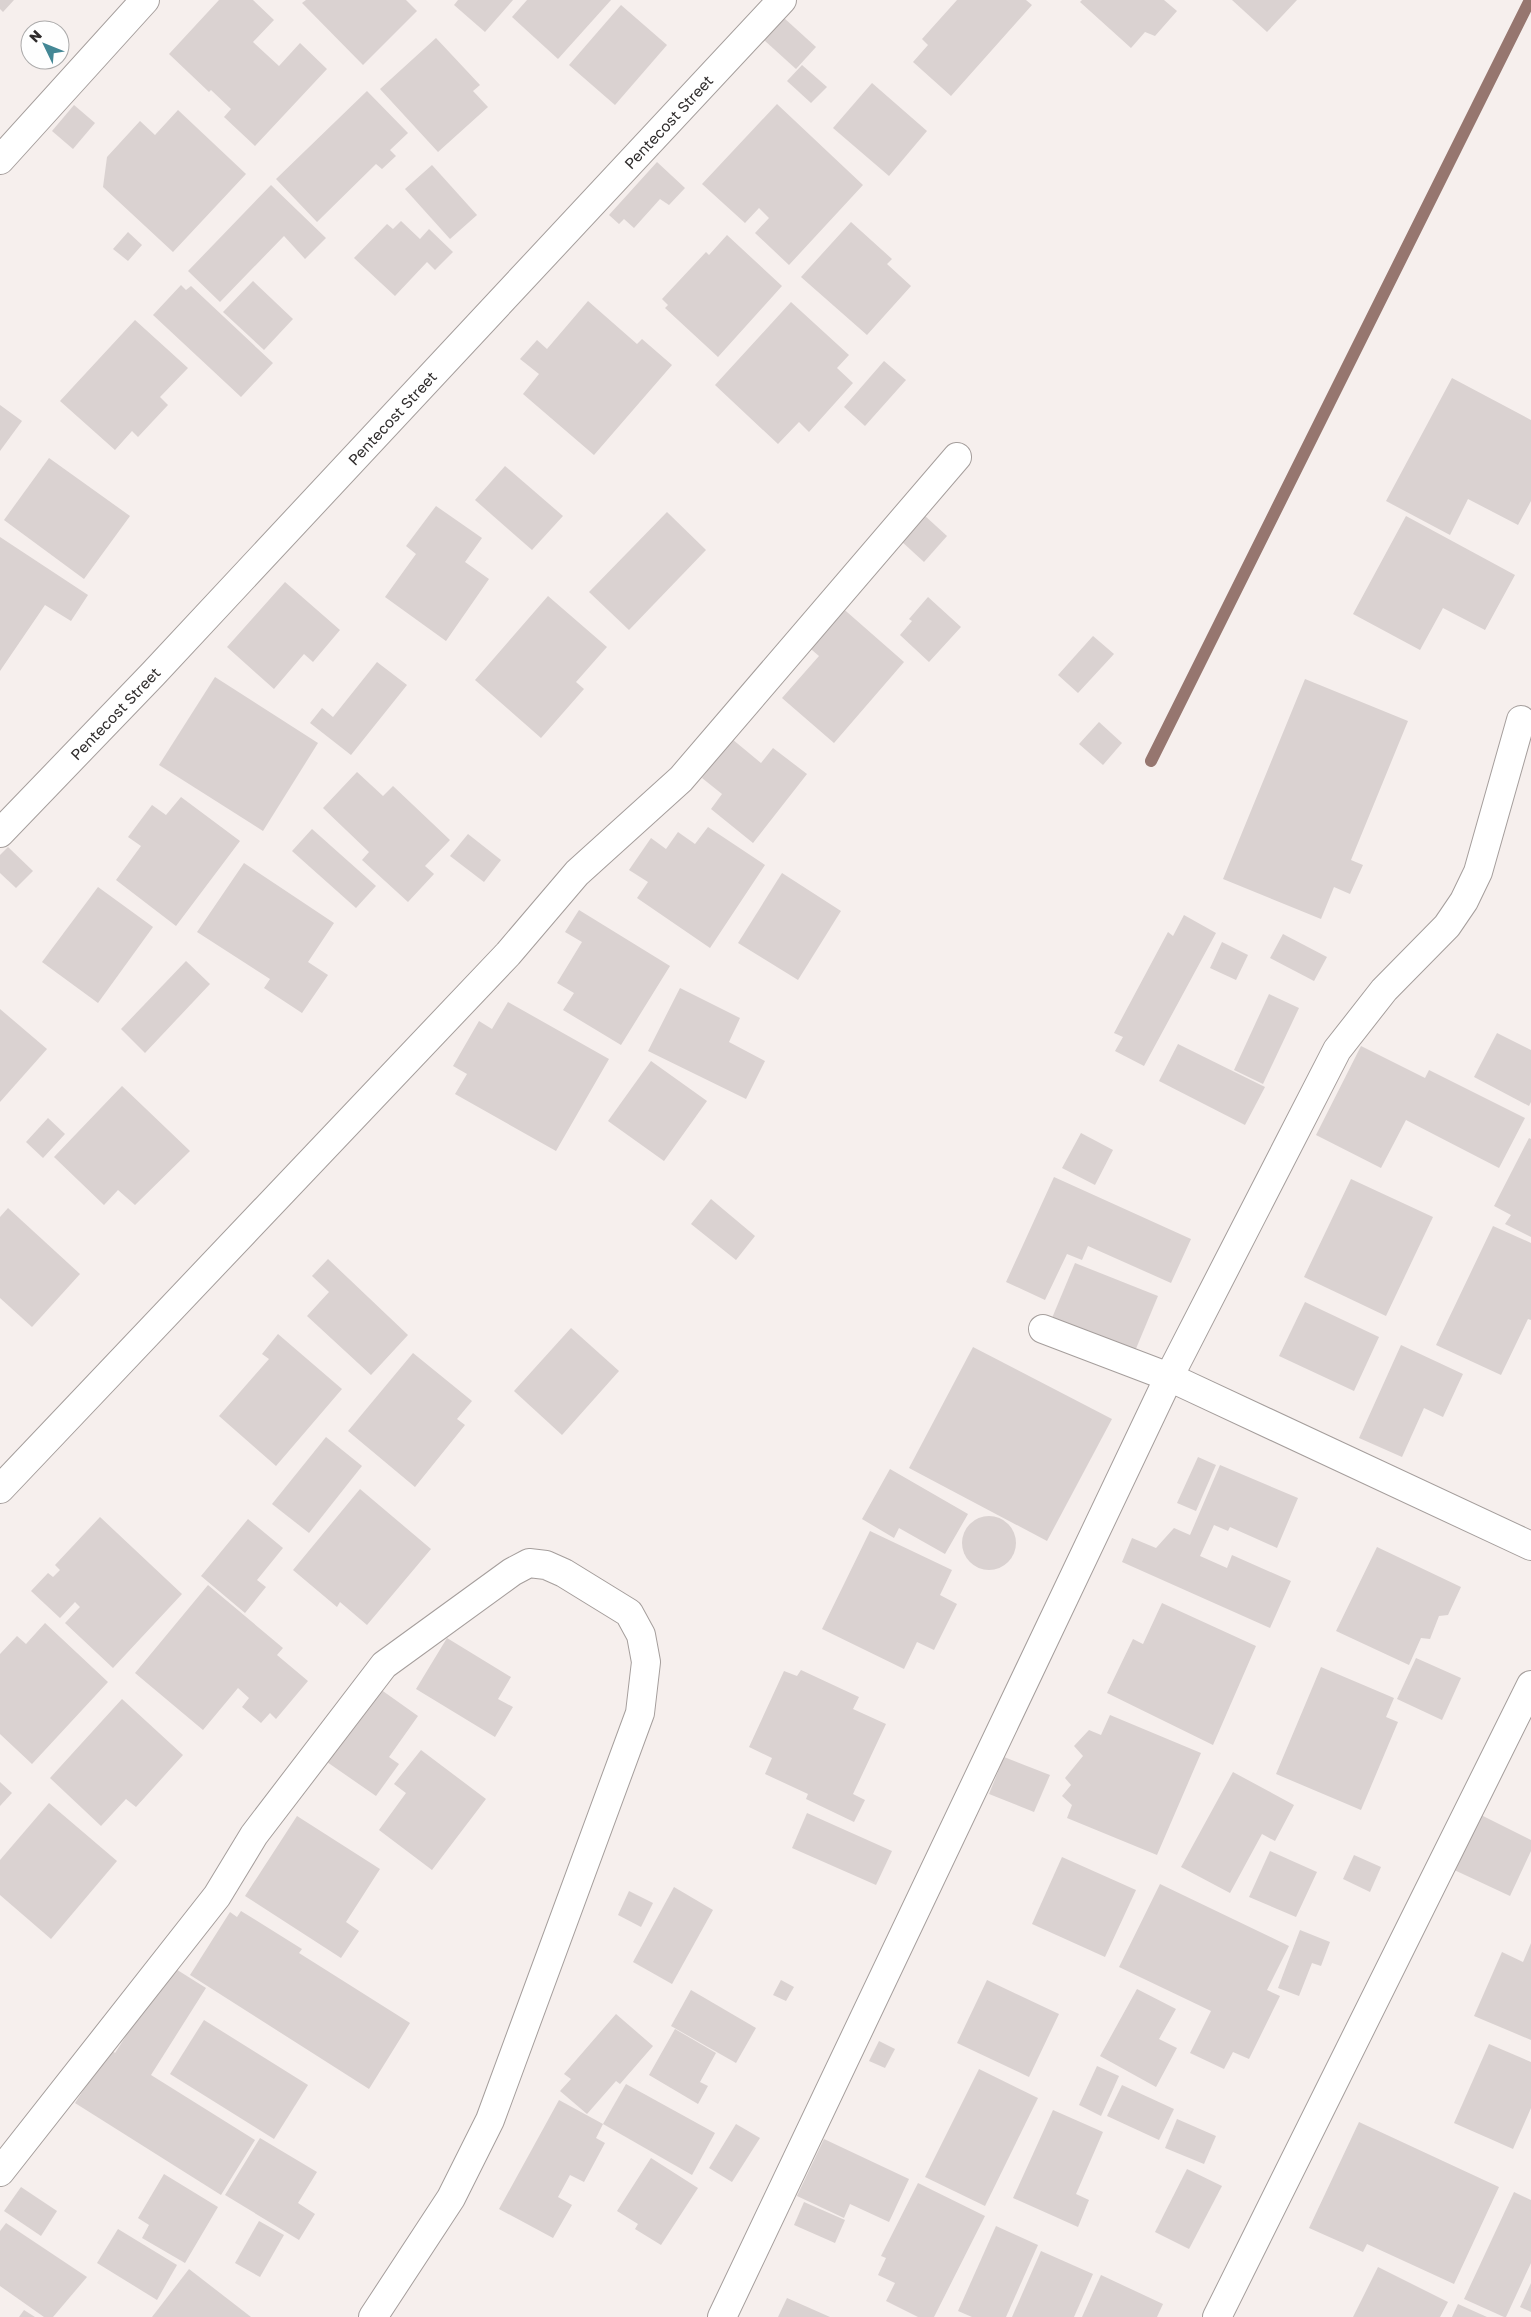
<svg xmlns="http://www.w3.org/2000/svg" width="1531" height="2317" font-family="'Golos Text',sans-serif">
	<rect width="100%" height="100%" fill="#f6efed"/>
	<g fill="none" stroke-linecap="round" stroke-linejoin="round">
		<polyline stroke="#96766f" stroke-width="12" points="1151,761 1530,0"/>
	</g>
	<g fill="#dad2d1">
		<polygon points="0,0 14,0 3,12 0,9"/>
		<polygon points="219,0 253,0 274,20 253,42 279,66 300,43 327,69 255,146 224,117 231,109 211,90 209,92 169,54"/>
		<polygon points="306,0 406,0 417,11 363,65 302,3"/>
		<polygon points="458,0 513,0 485,32 454,5"/>
		<polygon points="527,0 611,0 558,59 512,17"/>
		<polygon points="957,0 1026,0 1032,5 951,96 913,62 928,45 922,39"/>
		<polygon points="1082,0 1164,0 1177,11 1155,36 1145,32 1131,48 1080,2"/>
		<polygon points="1232,0 1297,0 1267,32"/>
		<polygon points="621,5 667,45 615,105 569,65"/>
		<polygon points="784,18 816,47 796,69 764,40"/>
		<polygon points="436,38 480,85 473,91 488,107 438,152 380,89"/>
		<polygon points="802,65 827,87 811,103 787,81"/>
		<polygon points="872,83 927,131 889,176 833,128"/>
		<polygon points="367,91 408,133 390,150 396,156 382,169 376,164 317,222 276,179"/>
		<polygon points="777,104 863,185 789,265 755,233 769,218 759,208 745,223 702,184"/>
		<polygon points="74,105 95,123 73,149 52,131"/>
		<polygon points="178,110 246,174 173,252 103,187 107,157 140,121 155,135"/>
		<polygon points="657,162 685,188 669,205 660,199 634,228 624,219 619,224 609,215"/>
		<polygon points="432,165 477,215 450,239 405,189"/>
		<polygon points="271,185 326,238 305,259 284,236 220,302 188,271"/>
		<polygon points="401,221 420,239 429,229 453,252 435,270 427,262 395,296 354,258 387,224 393,229"/>
		<polygon points="851,222 892,259 887,264 911,286 867,335 801,277"/>
		<polygon points="128,232 142,245 128,261 113,249"/>
		<polygon points="727,235 782,286 718,357 665,308 668,305 662,299 706,252 709,255"/>
		<polygon points="253,281 293,319 264,350 223,312"/>
		<polygon points="181,285 186,290 191,286 273,363 241,397 153,315"/>
		<polygon points="588,301 637,344 642,339 672,365 594,455 523,394 539,374 520,359 537,340 547,349"/>
		<polygon points="791,302 849,355 837,368 853,383 809,432 799,422 778,444 715,385"/>
		<polygon points="135,320 188,368 160,397 168,405 138,437 132,431 115,450 60,401"/>
		<polygon points="884,361 906,380 865,426 844,407"/>
		<polygon points="1452,378 1531,420 1531,501 1518,525 1468,499 1450,535 1386,501"/>
		<polygon points="0,405 22,421 0,451"/>
		<polygon points="49,458 130,516 84,579 4,520"/>
		<polygon points="505,466 563,516 532,550 475,500"/>
		<polygon points="436,506 482,538 465,562 489,579 446,641 385,597 416,554 406,546"/>
		<polygon points="667,512 706,550 629,630 589,592"/>
		<polygon points="924,515 947,536 924,562 900,540"/>
		<polygon points="1406,516 1515,575 1485,630 1443,608 1420,650 1353,614"/>
		<polygon points="0,537 88,595 71,621 45,605 0,671"/>
		<polygon points="285,582 340,630 313,662 304,654 274,689 227,647"/>
		<polygon points="548,596 607,647 576,682 584,689 541,738 475,680"/>
		<polygon points="928,597 961,627 929,662 900,635 912,621 909,619"/>
		<polygon points="839,605 904,662 834,743 782,698 819,656 805,644"/>
		<polygon points="1093,636 1114,654 1078,693 1058,675"/>
		<polygon points="377,662 407,685 351,755 310,723 322,708 333,717"/>
		<polygon points="215,677 318,743 263,831 159,765"/>
		<polygon points="1305,679 1408,721 1351,860 1363,865 1350,894 1334,887 1321,919 1223,879"/>
		<polygon points="1099,722 1122,743 1103,765 1079,744"/>
		<polygon points="732,739 761,763 773,748 807,774 753,843 711,809 722,794 702,778"/>
		<polygon points="357,772 383,796 393,786 450,840 425,866 434,874 408,902 362,860 369,852 323,808"/>
		<polygon points="181,797 240,841 176,926 116,880 141,846 128,837 152,805 166,815"/>
		<polygon points="708,827 765,865 710,948 637,898 648,882 629,870 651,838 666,849 678,832 695,844"/>
		<polygon points="312,829 376,886 356,908 292,851"/>
		<polygon points="468,834 501,860 484,882 450,856"/>
		<polygon points="8,847 33,871 16,888 0,873 0,855"/>
		<polygon points="244,863 334,923 308,962 328,975 302,1013 264,988 270,979 197,932"/>
		<polygon points="782,873 841,911 798,980 738,943"/>
		<polygon points="98,887 153,927 98,1003 42,962"/>
		<polygon points="579,910 670,966 621,1045 563,1010 574,993 557,983 582,942 565,932"/>
		<polygon points="1184,915 1216,933 1144,1066 1115,1051 1123,1037 1114,1033 1168,932 1173,936"/>
		<polygon points="1283,934 1327,957 1314,981 1270,958"/>
		<polygon points="1222,942 1248,955 1236,980 1210,968"/>
		<polygon points="186,961 210,984 145,1053 121,1029"/>
		<polygon points="680,988 740,1018 729,1042 765,1061 746,1099 648,1051"/>
		<polygon points="1269,994 1299,1008 1263,1084 1234,1070"/>
		<polygon points="508,1002 609,1059 556,1151 455,1094 467,1074 453,1066 479,1021 492,1029"/>
		<polygon points="0,1009 47,1049 0,1102"/>
		<polygon points="1497,1033 1531,1050 1531,1102 1529,1106 1474,1077"/>
		<polygon points="1178,1044 1265,1087 1245,1125 1159,1081"/>
		<polygon points="1361,1046 1425,1078 1429,1070 1525,1118 1499,1168 1406,1120 1381,1168 1316,1135"/>
		<polygon points="651,1061 707,1101 664,1161 608,1121"/>
		<polygon points="122,1086 190,1151 135,1205 118,1190 104,1205 54,1157"/>
		<polygon points="48,1118 65,1134 43,1158 26,1142"/>
		<polygon points="1081,1133 1113,1150 1095,1185 1062,1168"/>
		<polygon points="1529,1138 1531,1139 1531,1237 1505,1224 1511,1215 1494,1206"/>
		<polygon points="1054,1177 1191,1239 1171,1283 1088,1246 1082,1260 1067,1254 1045,1300 1006,1282"/>
		<polygon points="1351,1179 1433,1217 1386,1316 1304,1277"/>
		<polygon points="711,1199 755,1236 736,1260 691,1224"/>
		<polygon points="8,1208 80,1274 32,1327 0,1298 0,1217"/>
		<polygon points="1493,1226 1531,1243 1531,1320 1528,1319 1501,1375 1436,1345"/>
		<polygon points="328,1259 408,1335 371,1375 307,1316 329,1292 312,1276"/>
		<polygon points="1075,1263 1158,1296 1135,1351 1052,1318"/>
		<polygon points="1305,1302 1379,1337 1354,1391 1279,1356"/>
		<polygon points="571,1328 619,1371 562,1435 514,1391"/>
		<polygon points="278,1334 342,1389 276,1466 219,1416 269,1359 262,1354"/>
		<polygon points="1401,1345 1463,1374 1443,1417 1424,1408 1402,1457 1359,1438"/>
		<polygon points="973,1347 1112,1419 1047,1541 909,1468"/>
		<polygon points="413,1353 472,1401 457,1419 465,1425 415,1487 348,1431"/>
		<polygon points="326,1437 362,1466 309,1533 272,1504"/>
		<polygon points="1198,1457 1216,1465 1196,1511 1177,1503"/>
		<polygon points="1220,1465 1298,1498 1277,1548 1230,1527 1228,1531 1214,1525 1200,1556 1227,1568 1232,1555 1291,1581 1270,1628 1122,1562 1132,1538 1156,1548 1174,1528 1190,1535"/>
		<polygon points="890,1469 968,1514 945,1554 899,1528 894,1538 862,1519"/>
		<polygon points="360,1489 431,1549 367,1625 340,1602 337,1607 293,1570"/>
		<circle cx="989" cy="1543" r="27"/>
		<polygon points="100,1517 182,1594 113,1668 65,1623 80,1607 75,1602 60,1618 31,1591 48,1573 53,1577 60,1570 55,1565"/>
		<polygon points="248,1519 283,1548 257,1580 266,1587 245,1613 201,1576"/>
		<polygon points="870,1531 952,1570 940,1595 957,1604 934,1650 917,1642 904,1669 822,1629"/>
		<polygon points="1377,1547 1461,1587 1448,1615 1439,1616 1430,1639 1421,1638 1409,1665 1336,1631"/>
		<polygon points="208,1585 283,1648 277,1655 308,1681 276,1719 270,1713 261,1723 242,1707 249,1698 238,1688 203,1730 135,1673"/>
		<polygon points="1162,1603 1256,1646 1213,1745 1107,1693 1133,1639 1143,1644"/>
		<polygon points="45,1623 108,1682 32,1764 0,1734 0,1654 17,1636 26,1644"/>
		<polygon points="447,1638 511,1677 498,1699 513,1707 495,1737 416,1689"/>
		<polygon points="1416,1658 1461,1678 1442,1720 1397,1699"/>
		<polygon points="1321,1667 1394,1698 1386,1717 1398,1722 1361,1810 1276,1774"/>
		<polygon points="801,1670 859,1697 853,1709 886,1724 853,1794 865,1800 854,1822 806,1799 808,1794 765,1774 772,1758 749,1747 784,1671 797,1676"/>
		<polygon points="380,1689 418,1716 389,1757 399,1764 376,1796 327,1762"/>
		<polygon points="122,1699 183,1755 136,1807 126,1799 101,1826 50,1778"/>
		<polygon points="1110,1715 1201,1753 1157,1855 1067,1818 1072,1805 1062,1796 1071,1785 1065,1778 1083,1756 1074,1746 1089,1730 1101,1735"/>
		<polygon points="421,1750 486,1799 432,1870 379,1830 406,1793 394,1784"/>
		<polygon points="1004,1757 1050,1775 1034,1812 989,1794"/>
		<polygon points="1233,1772 1294,1805 1275,1841 1262,1834 1230,1893 1181,1867"/>
		<polygon points="0,1782 12,1793 0,1806"/>
		<polygon points="49,1803 117,1861 51,1939 0,1895 0,1860"/>
		<polygon points="807,1813 892,1851 876,1885 792,1848"/>
		<polygon points="1477,1813 1531,1840 1531,1851 1510,1896 1450,1868"/>
		<polygon points="297,1816 380,1869 346,1922 359,1931 341,1958 245,1896"/>
		<polygon points="1270,1851 1317,1872 1296,1917 1249,1897"/>
		<polygon points="1354,1855 1381,1867 1370,1892 1343,1879"/>
		<polygon points="1062,1857 1136,1890 1105,1957 1032,1924"/>
		<polygon points="1160,1884 1289,1946 1267,1990 1280,1996 1249,2059 1233,2052 1224,2069 1190,2053 1211,2011 1119,1967"/>
		<polygon points="674,1887 713,1910 672,1984 633,1962"/>
		<polygon points="629,1891 653,1903 641,1927 618,1915"/>
		<polygon points="241,1911 302,1949 299,1953 410,2023 369,2089 190,1975 230,1912 237,1917"/>
		<polygon points="1300,1930 1330,1942 1321,1966 1312,1963 1299,1996 1278,1988"/>
		<polygon points="1531,1943 1531,2040 1474,2016 1502,1952 1523,1962"/>
		<polygon points="171,1966 206,1988 151,2075 255,2140 221,2195 75,2103 110,2049 115,2053"/>
		<polygon points="781,1980 794,1987 786,2001 773,1995"/>
		<polygon points="987,1980 1059,2014 1029,2077 957,2043"/>
		<polygon points="1137,1989 1176,2009 1159,2039 1177,2048 1156,2087 1100,2056"/>
		<polygon points="691,1990 756,2028 736,2063 671,2026"/>
		<polygon points="616,2014 653,2046 620,2084 616,2081 587,2114 560,2091 571,2079 564,2074"/>
		<polygon points="204,2020 308,2085 274,2139 170,2074"/>
		<polygon points="675,2029 716,2053 700,2082 708,2086 698,2104 649,2075"/>
		<polygon points="879,2041 895,2049 885,2068 869,2061"/>
		<polygon points="1489,2044 1531,2062 1531,2108 1513,2149 1454,2123"/>
		<polygon points="1097,2066 1119,2076 1101,2116 1079,2105"/>
		<polygon points="979,2069 1038,2098 985,2206 925,2177"/>
		<polygon points="626,2084 715,2133 692,2175 603,2124"/>
		<polygon points="1122,2085 1174,2109 1159,2140 1107,2116"/>
		<polygon points="559,2100 603,2124 596,2138 605,2143 584,2182 570,2175 558,2197 572,2205 553,2238 499,2209"/>
		<polygon points="1053,2110 1103,2132 1076,2194 1089,2200 1078,2227 1013,2198"/>
		<polygon points="1177,2119 1216,2136 1204,2164 1165,2148"/>
		<polygon points="1359,2122 1499,2187 1454,2284 1367,2244 1363,2252 1309,2228"/>
		<polygon points="736,2124 760,2138 732,2182 709,2168"/>
		<polygon points="260,2138 317,2172 298,2203 315,2214 299,2240 225,2195"/>
		<polygon points="824,2139 909,2179 889,2222 850,2204 844,2218 797,2196"/>
		<polygon points="651,2158 698,2188 661,2245 635,2229 638,2224 617,2211"/>
		<polygon points="1187,2169 1222,2186 1189,2249 1155,2232"/>
		<polygon points="164,2174 218,2207 185,2263 142,2238 149,2225 138,2218"/>
		<polygon points="918,2183 985,2216 934,2317 918,2317 886,2301 895,2283 878,2275 886,2258 881,2256"/>
		<polygon points="21,2187 57,2211 41,2236 4,2211"/>
		<polygon points="1514,2192 1531,2200 1531,2263 1506,2317 1504,2317 1464,2299"/>
		<polygon points="804,2202 845,2220 835,2243 794,2225"/>
		<polygon points="259,2221 284,2235 260,2277 235,2263"/>
		<polygon points="6,2223 87,2277 53,2317 44,2317 0,2286 0,2231"/>
		<polygon points="996,2226 1038,2245 1006,2317 972,2317 958,2311"/>
		<polygon points="118,2229 177,2265 157,2300 97,2263"/>
		<polygon points="1041,2251 1093,2274 1074,2317 1012,2317"/>
		<polygon points="1378,2267 1448,2302 1440,2317 1353,2317"/>
		<polygon points="189,2269 251,2317 152,2317"/>
		<polygon points="1101,2275 1163,2304 1157,2317 1082,2317"/>
		<polygon points="1531,2283 1531,2312 1520,2307"/>
		<polygon points="787,2298 830,2317 778,2317"/>
		<polygon points="1458,2304 1487,2317 1452,2317"/>
		<polygon points="24,2310 35,2317 19,2317"/>
	</g>
	<g fill="none" stroke-linecap="round" stroke-linejoin="round">
		<g stroke="#a59e9c" stroke-width="30">
			<g id="street">
				<polyline points="0,160 145,0"/>
				<path id="s1" d="M0 833 153 674 782 0"/>
				<polyline points="1043,1329 1169,1377 1531,1546"/>
				<polyline points="0,1489 508,954 577,873 681,779 957,457"/>
				<polyline points="0,2172 217,1896 254,1835 384,1665 512,1572 529,1563 546,1565 564,1573 629,1613 641,1635 646,1662 640,1713 490,2120 451,2198 373,2317"/>
				<polyline points="722,2317 1169,1377 1337,1050 1384,990 1447,926 1464,901 1478,872 1521,720"/>
				<polyline points="1217,2317 1531,1685"/>
			</g>
		</g>
		<use href="#street" stroke="#fff" stroke-width="28"/>
	</g>
	<g text-anchor="middle" dominant-baseline="central" stroke-width="4" stroke-linejoin="round" paint-order="stroke">
		<g font-size="15" fill="#2f2c2c" stroke="#fefefe">
			<text stroke="none"><textPath href="#s1" startOffset="976">Pentecost Street</textPath></text>
			<text stroke="none"><textPath href="#s1" startOffset="571">Pentecost Street</textPath></text>
			<text stroke="none"><textPath href="#s1" startOffset="166">Pentecost Street</textPath></text>
		</g>
	</g>
	<g transform="translate(45 45) rotate(313)"><circle r="24" fill="#fefefe" stroke="#abaaaa"/>
	<path d="M0-4L9 19L0 12L-9 19Z" fill="#438795"/>
	<text y="-8" font-size="14" font-weight="bold" text-anchor="middle" fill="#2f2c2c">N</text>
	</g>
</svg>
